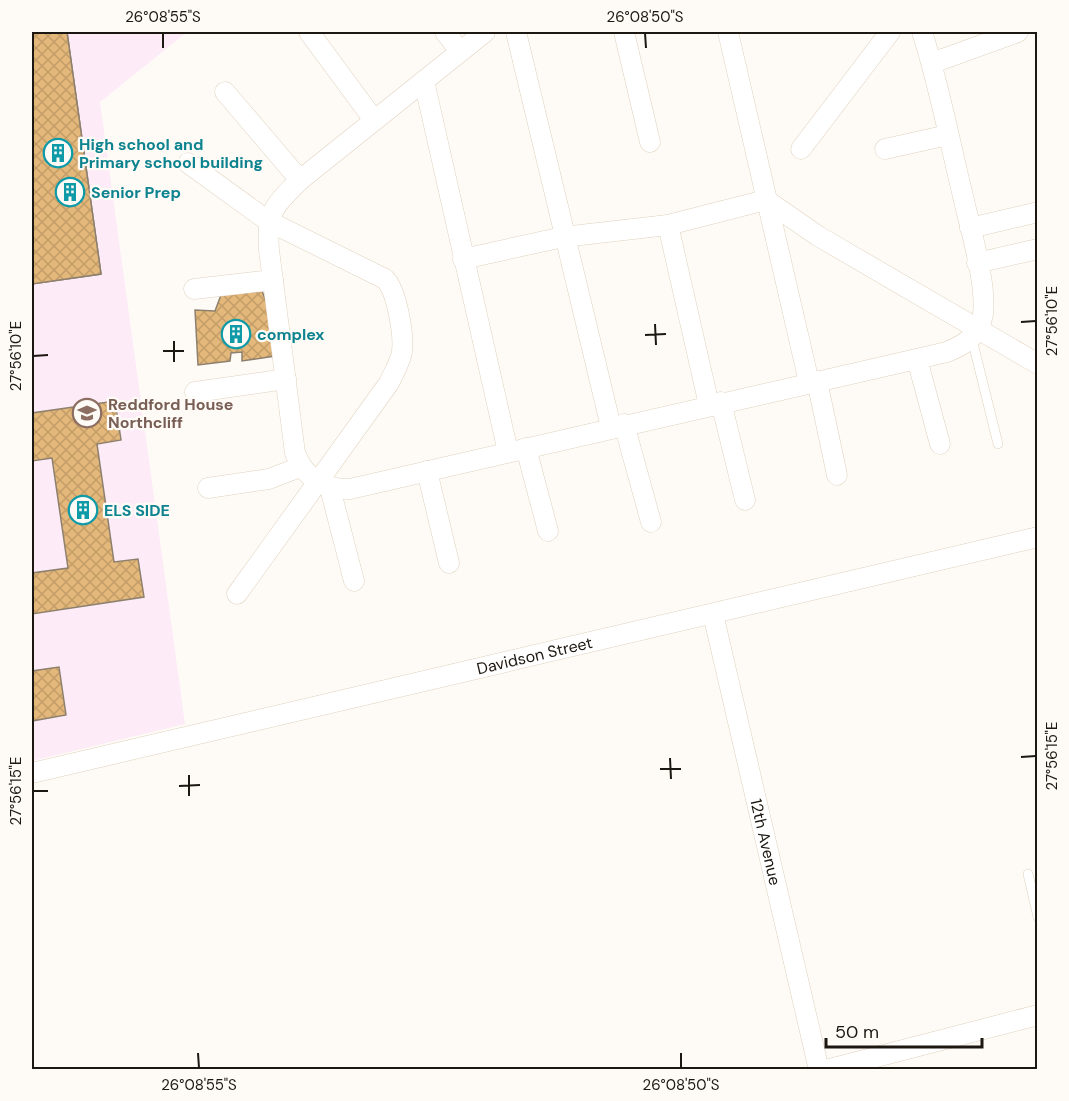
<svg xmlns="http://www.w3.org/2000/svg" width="1069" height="1101" font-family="'DM Sans',sans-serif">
	<defs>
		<pattern id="building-cross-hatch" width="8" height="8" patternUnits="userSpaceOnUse" patternTransform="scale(1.5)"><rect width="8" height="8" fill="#e4b87a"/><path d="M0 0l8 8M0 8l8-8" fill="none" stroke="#c39d68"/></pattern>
	</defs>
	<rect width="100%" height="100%" fill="#fefbf7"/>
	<polygon fill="#fdebf7" points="32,32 187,32 100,102 185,724 32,761"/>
	<g fill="url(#building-cross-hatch)" stroke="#8e806e" stroke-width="1.5">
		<polygon points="32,32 67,32 101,274 32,284 32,245 58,241 44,142 32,143"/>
		<polygon points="32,32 67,32 101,274 32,284"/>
		<polygon points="262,291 275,325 275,356 242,361 242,352 231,353 230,361 198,365 195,310 215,311 221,295"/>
		<polygon points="115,401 121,440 97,444 114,562 138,559 144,597 32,614 32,573 68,568 52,458 32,461 32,413"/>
		<polygon points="59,667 66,715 32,721 32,671"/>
	</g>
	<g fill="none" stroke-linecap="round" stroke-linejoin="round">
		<g stroke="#e0d1bd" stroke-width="10">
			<g id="lane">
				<polyline points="972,339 998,444"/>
				<polyline points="1028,874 1038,917"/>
			</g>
		</g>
		<g stroke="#e0d1bd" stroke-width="21">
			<g id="street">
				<polyline points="309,32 374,120"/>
				<polyline points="445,32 460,51"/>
				<path d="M485 32 300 180C274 206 266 212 269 250L295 453C304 477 324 490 350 489L947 352C966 344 979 336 983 314 987 283 969 224 962 192 949 139 939 84 922 32"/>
				<polyline points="516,32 611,427"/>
				<polyline points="624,32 650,142"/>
				<polyline points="728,32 809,382"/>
				<polyline points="932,63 1018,32"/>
				<polyline points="424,81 508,452"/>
				<polyline points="225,92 300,180"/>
				<polyline points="801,149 890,32"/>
				<polyline points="885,149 948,135"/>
				<path d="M188 163 268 221 385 279C397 291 404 334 402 352 400 363 393 374 389 383L237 594"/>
				<polyline points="668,225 709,405"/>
				<polyline points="970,228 1038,212"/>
				<polyline points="463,259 563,237 668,225 766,200 818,236 1038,364"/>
				<polyline points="977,263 1038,249"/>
				<polyline points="194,289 273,280"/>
				<polyline points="917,359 940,444"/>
				<polyline points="817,381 837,475"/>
				<polyline points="195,392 286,379"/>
				<polyline points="721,402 745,500"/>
				<polyline points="624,424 651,522"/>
				<polyline points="526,448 548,531"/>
				<polyline points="427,471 449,563"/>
				<polyline points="208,488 269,479 300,467"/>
				<polyline points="330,488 354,581"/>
				<path id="s1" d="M713 614 819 1070"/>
				<path id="s2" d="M32 773 1038 537"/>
				<polyline points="826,1070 1038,1015"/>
			</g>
		</g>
		<use href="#lane" stroke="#fff" stroke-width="9"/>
		<use href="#street" stroke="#fff" stroke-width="20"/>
	</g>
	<path fill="none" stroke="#1c1710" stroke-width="2" d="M163 33V48M645 33 646 48M1021 322 1036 321M655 324 656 345M645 335 666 334M174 341V362M163 351H184M33 356 48 355M1021 757 1036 756M670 758 671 779M660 769H681M189 775V796M179 786 200 785M33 791H48M198 1053 199 1068M681 1053V1068"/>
	<defs>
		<g id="building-ring" transform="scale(1.5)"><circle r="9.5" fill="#fefbf7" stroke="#0f9aa8" stroke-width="1.5"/><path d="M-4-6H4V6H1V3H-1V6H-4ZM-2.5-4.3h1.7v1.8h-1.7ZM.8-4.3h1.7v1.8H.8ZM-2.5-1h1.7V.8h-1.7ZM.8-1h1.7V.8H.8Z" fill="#0f9aa8"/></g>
		<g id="school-ring" transform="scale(1.5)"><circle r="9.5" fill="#fefbf7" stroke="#8d6e63" stroke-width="1.5"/><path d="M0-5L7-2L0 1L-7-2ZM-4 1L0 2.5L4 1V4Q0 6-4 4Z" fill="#8d6e63"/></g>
	</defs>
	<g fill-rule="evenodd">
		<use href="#building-ring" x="58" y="153"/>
		<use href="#building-ring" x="70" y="192"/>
		<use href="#building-ring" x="236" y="334"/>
		<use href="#school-ring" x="87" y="413"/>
		<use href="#building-ring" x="83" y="510"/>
	</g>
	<g text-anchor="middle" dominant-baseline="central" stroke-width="4.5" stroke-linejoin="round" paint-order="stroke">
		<g font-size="16" font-weight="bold" fill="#0d838f" stroke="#fefbf7" text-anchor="start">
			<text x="79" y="144">High school and<tspan x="79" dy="18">Primary school building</tspan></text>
			<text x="91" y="192">Senior Prep</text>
			<text x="257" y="334">complex</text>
			<text x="104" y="510">ELS SIDE</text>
		</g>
		<g font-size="16" font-weight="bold" fill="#785e54" stroke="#fefbf7" text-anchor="start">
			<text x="108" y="404">Reddford House<tspan x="108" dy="18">Northcliff</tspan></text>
		</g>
		<g font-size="16" fill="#1c1710" stroke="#fefbf7">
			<text stroke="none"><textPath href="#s2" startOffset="516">Davidson Street</textPath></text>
			<text stroke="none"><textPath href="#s1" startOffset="234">12th Avenue</textPath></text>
		</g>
	</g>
	<rect width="1069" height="1101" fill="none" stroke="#fefbf7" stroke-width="66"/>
	<path d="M826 1038v9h156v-9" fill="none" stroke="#1c1710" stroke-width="3"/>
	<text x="835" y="1038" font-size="18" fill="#1c1710" stroke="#fefbf7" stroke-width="4.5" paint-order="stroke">50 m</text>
	<rect x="33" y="33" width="1003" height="1035" fill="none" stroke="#1c1710" stroke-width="2"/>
	<g font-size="15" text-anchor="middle" fill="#1c1710">
		<text x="163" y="22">26°08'55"S</text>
		<text x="645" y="22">26°08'50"S</text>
		<text transform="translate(1052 321) rotate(-90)" y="5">27°56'10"E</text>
		<text transform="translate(16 356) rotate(-90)" y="5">27°56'10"E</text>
		<text transform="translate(1052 756) rotate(-90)" y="5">27°56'15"E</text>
		<text transform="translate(16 791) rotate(-90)" y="5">27°56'15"E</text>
		<text x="199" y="1090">26°08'55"S</text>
		<text x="681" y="1090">26°08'50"S</text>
	</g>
</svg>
